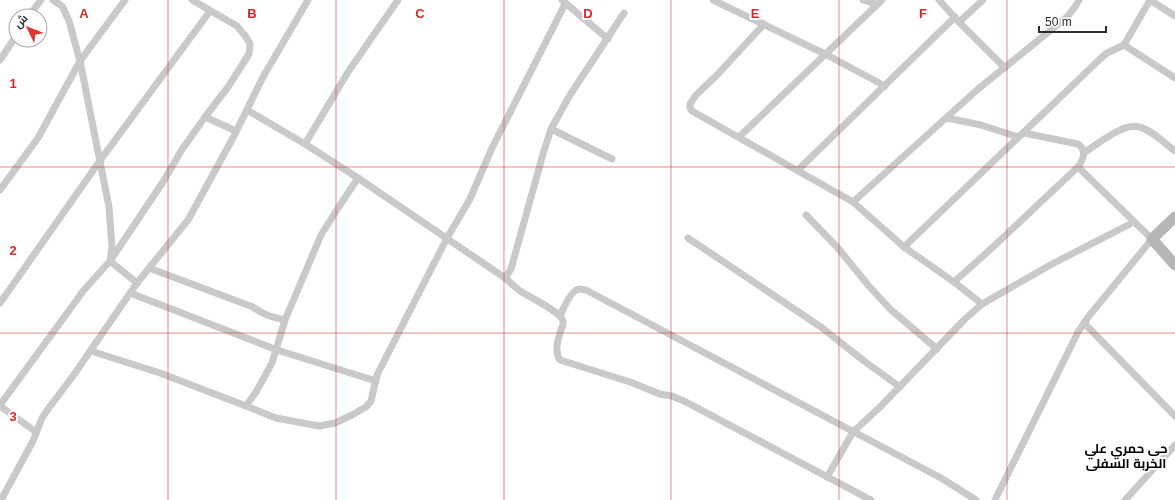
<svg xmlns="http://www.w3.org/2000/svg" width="1175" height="500" font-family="Helvetica,Cairo,sans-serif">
	<rect width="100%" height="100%" fill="#fff"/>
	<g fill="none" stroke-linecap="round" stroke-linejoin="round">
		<g stroke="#c9c9c9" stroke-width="7">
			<polyline points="53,0 62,6 69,21 80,61 109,207 112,247 110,261 137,283"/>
			<polyline points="192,0 237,26 246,37 250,44 249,54 228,87 205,117"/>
			<polyline points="562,0 608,39"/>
			<polyline points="713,0 825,54 885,86"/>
			<polyline points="863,0 876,4"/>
			<polyline points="939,0 959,22 1005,68"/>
			<polyline points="1150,0 1124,45 1175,78"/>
			<polyline points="1150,0 1175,16"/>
			<polyline points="29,16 41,0"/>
			<polyline points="959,22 983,0"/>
			<polyline points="764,24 717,75 696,95 690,104 690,108 692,111 853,202 904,247 954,282 982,304"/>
			<polyline points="0,60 16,36"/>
			<path d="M247 110 305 144 358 178 505 278C510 282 515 287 520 291 528 296 561 312 563 321 564 324 562 327 561 330 558 339 554 351 560 360L630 382 660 394 672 396 686 402 871 500"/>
			<polyline points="947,118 981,125 1018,137"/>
			<polyline points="551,129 612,159"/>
			<polyline points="739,137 882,0"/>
			<polyline points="305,144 348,72 398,0"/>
			<path d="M1084 153C1096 145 1124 122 1139 127 1152 130 1164 143 1175 151"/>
			<polyline points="798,170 955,17"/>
			<polyline points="0,190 38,138 80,61 125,0"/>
			<polyline points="853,202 978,89 1067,17 1075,7 1079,0"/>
			<polyline points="806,215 838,248 868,285 890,309 937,349"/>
			<polyline points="688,238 821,327 864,361 900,387"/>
			<polyline points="904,247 1100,59 1107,53 1124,45"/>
			<path d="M149 268 253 307C263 315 273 317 285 320"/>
			<polyline points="505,278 511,269 543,154 551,129 570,95 624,13"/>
			<path d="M954 282 993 247 1078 167C1084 158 1087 151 1078 144L1024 133"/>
			<polyline points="130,293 277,350 376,381"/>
			<polyline points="0,303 99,162 210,11"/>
			<path d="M560 316C563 309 571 290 579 289 581 289 583 290 586 290L941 478 976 500"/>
			<polyline points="1084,323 1175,416"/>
			<polyline points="91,351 160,373 246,406 256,392 272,363 285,320 321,235 340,205 358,178"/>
			<polyline points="0,405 84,290 110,261 163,182 181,151 205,117 236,131"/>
			<polyline points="0,406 36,432"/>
			<polyline points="246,406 276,418 319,426 335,423 352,415 366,407 371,401 377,375 447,238 470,199 492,148 565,4"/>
			<polyline points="827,477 853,432 880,407 965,319 982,304 1052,264 1134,222"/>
			<polyline points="1,500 33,441 42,418 51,405 73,376 137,283 188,220 234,136 263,77 308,0"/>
			<polyline points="995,500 1078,332 1089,316 1152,239 1078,167"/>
			<polyline points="1125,500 1175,445"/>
		</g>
		<polyline stroke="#b6b6b6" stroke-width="11" points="1175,217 1152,239 1175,265"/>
	</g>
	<path fill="none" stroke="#d62828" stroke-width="1" stroke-opacity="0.55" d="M168 0V500M336 0V500M504 0V500M671 0V500M839 0V500M1007 0V500M0 167H1175M0 333H1175"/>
	<g text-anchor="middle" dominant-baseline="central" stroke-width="4" stroke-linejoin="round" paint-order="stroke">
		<g font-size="13" font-weight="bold" fill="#000" stroke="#fff">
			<text x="1126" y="448">حي حمري علي<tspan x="1126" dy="15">الخربة السفلى</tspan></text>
		</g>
	</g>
	<g font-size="13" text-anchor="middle" font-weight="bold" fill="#d62828" stroke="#fff" stroke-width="4" stroke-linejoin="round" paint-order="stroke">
		<text x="84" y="18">A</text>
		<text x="252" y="18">B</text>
		<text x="420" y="18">C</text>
		<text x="588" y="18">D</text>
		<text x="755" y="18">E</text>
		<text x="923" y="18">F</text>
		<text x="13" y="88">1</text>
		<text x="13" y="255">2</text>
		<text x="13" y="421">3</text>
	</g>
	<g transform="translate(28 28) rotate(313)"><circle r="19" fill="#ffffff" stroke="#ababab"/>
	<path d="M0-3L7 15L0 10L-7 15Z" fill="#db3535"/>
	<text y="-6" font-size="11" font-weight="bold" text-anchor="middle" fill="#2c2c2c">ش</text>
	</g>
	<path d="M1039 26v6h67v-6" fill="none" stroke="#2c2c2c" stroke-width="2"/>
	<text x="1045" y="26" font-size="12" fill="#2c2c2c" stroke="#ffffff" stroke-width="3" paint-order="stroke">50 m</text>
</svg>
